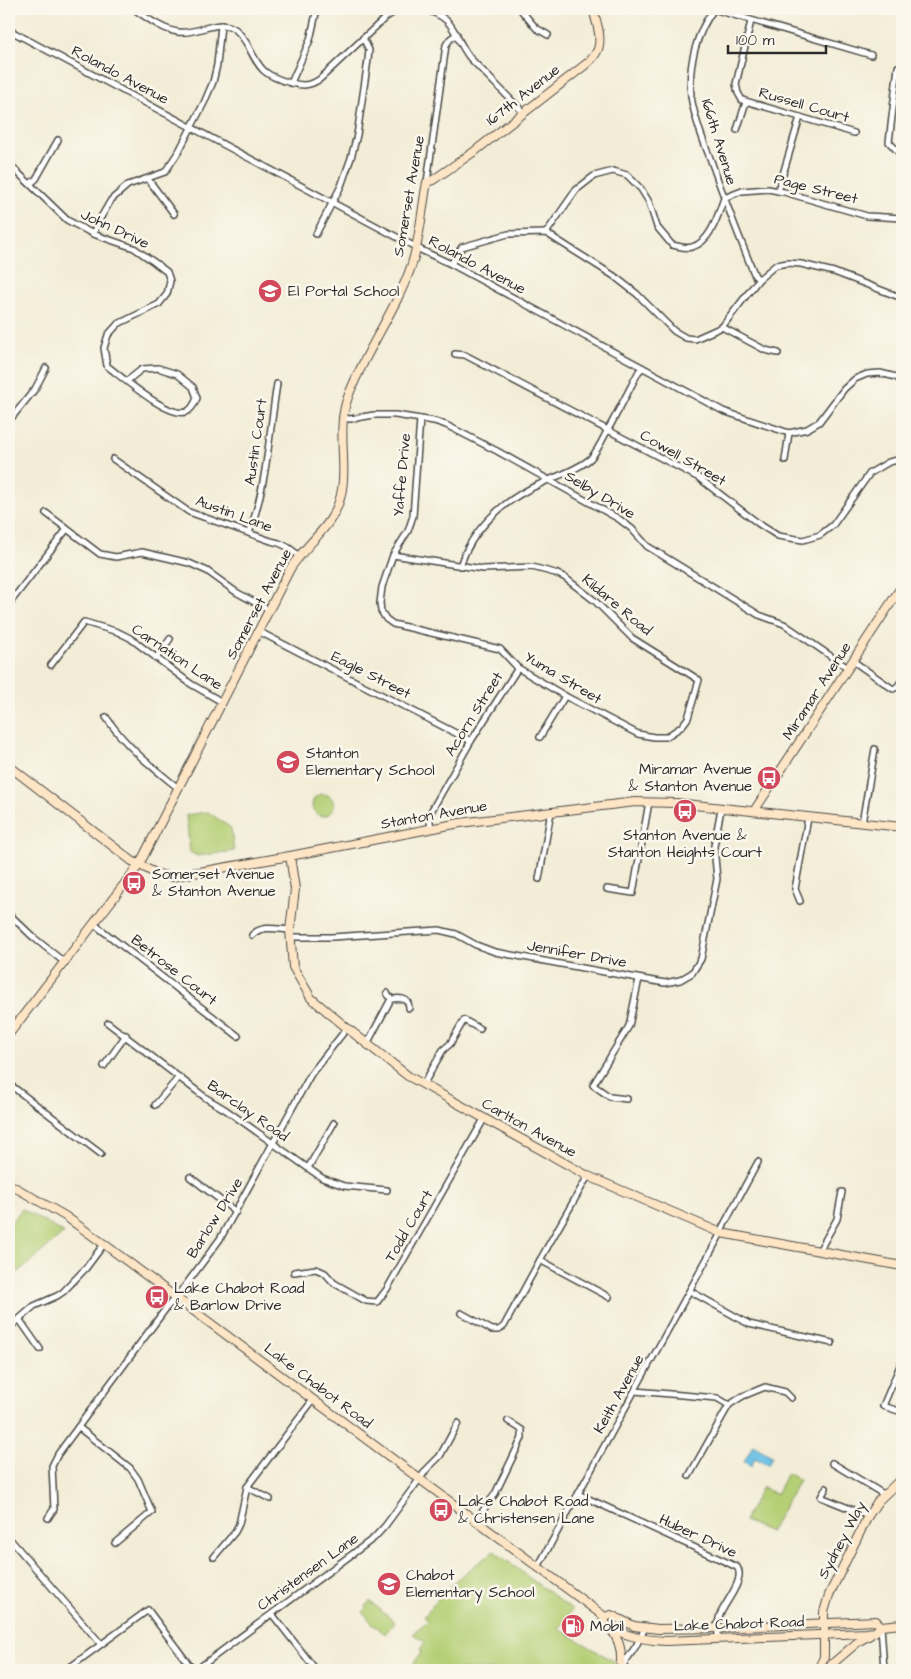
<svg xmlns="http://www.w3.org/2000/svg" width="911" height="1679" font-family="'Architects Daughter',sans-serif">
	<rect width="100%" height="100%" fill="#fbf7ec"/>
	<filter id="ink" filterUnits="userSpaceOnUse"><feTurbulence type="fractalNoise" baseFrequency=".02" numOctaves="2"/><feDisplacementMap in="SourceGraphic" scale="10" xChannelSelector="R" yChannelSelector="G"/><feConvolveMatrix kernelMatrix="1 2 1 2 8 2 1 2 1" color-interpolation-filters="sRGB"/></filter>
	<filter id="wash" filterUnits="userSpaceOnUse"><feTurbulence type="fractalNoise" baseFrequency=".0096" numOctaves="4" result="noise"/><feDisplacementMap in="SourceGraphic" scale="20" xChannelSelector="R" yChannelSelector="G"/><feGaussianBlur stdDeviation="1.12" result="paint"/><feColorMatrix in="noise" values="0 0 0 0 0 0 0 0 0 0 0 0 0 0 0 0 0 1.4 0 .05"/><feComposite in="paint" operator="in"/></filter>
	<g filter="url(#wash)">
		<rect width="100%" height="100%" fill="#f3edd7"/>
		<g fill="#b4cf75" stroke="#707d50">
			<circle cx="323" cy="805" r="11"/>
			<polygon points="208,812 231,828 234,851 197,856 190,852 186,815"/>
			<polygon points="22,1209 64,1233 9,1280 9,1225"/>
			<polygon points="787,1473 799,1480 770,1532 744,1521 762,1487 776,1494"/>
			<polygon points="494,1551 572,1610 559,1629 615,1662 610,1670 416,1670 418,1668 413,1664 422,1652 420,1650 425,1642 413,1634 414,1632 428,1621 424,1617 446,1588 449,1589 456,1580"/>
			<polygon points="370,1601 395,1622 385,1634 372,1623 363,1612 367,1608 366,1606"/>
		</g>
		<polygon fill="#67c0e4" stroke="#497688" points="753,1445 772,1456 768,1465 755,1458 751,1466 744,1462"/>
	</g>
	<g filter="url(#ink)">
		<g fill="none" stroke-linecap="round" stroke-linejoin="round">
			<g stroke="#494845" stroke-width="8">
				<g id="street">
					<path d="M134 9C147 18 163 30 178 32 197 35 218 18 235 29 240 33 243 38 247 44 260 69 262 75 291 83 302 86 310 86 320 79L385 18 399 9"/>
					<path d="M423 9C458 19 451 33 470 58L523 112"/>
					<polyline points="520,9 536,28 548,35"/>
					<polyline points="704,9 713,9 871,55"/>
					<path d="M714 9C696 33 688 66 691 96 694 117 702 138 710 158 724 198 739 237 755 276L759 279"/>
					<polyline points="751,21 736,84 738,93 742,100 854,133"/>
					<polyline points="9,30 423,251 451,264 723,411 789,433 807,429 819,422 844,389 855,379 867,374 880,373 896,377 902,382"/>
					<polyline points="898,67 889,142 902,156"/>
					<polyline points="291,83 310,40 317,9"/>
					<polyline points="737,130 746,102"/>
					<path d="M9 164 67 220 93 234 134 248 154 262 167 272 170 281 167 294 159 304 118 324 108 335 104 348 107 366C122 377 168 418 186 412 192 410 195 403 197 398L193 387 177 374 158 368 142 369 127 381"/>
					<polyline points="148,179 174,214"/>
					<polyline points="427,182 446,45 450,39 457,34"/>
					<polyline points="30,184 36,179 58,140"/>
					<polyline points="778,191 800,117"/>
					<path d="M546 233 576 190 594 176 613 171 627 175 641 189 649 202 657 227 672 245C678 246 687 249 692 247 711 242 718 215 724 198L742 191 768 189 784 192 867 216 902 218"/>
					<polyline points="93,234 97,224 111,200 128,185 165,172 179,151 204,103 213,82 217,65 221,25"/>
					<polyline points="316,234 341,186 351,158 357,135 368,60 369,50 363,38"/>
					<polyline points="451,264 462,247 508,234 546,233 614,276 637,294 674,331 686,338 695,339 722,327 759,279 776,265 788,263 801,264 834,272 902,298"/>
					<polyline points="722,327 765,350 778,353"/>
					<polyline points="455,354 465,355 699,478 759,524 778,536 803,540 820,535 833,525 870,473 889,462 902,459"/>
					<polyline points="342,418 350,419 374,415 395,415 434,421 446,425 497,451 619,519 632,529 647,546 759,615 784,624 848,668"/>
					<polyline points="9,421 35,389 46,368"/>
					<path d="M113 459 189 512 271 541C283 543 290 548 299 556"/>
					<polyline points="785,460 789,433"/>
					<polyline points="46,513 100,554 116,557 142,552 189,563 207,571 236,592 269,610"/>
					<path d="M249 533C267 486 269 433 277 384"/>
					<polyline points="393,555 483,569 532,567 555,573 564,577 595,601 632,638 699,680 688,718 681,727 666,737 654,737 638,734 565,696 518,668 500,649 393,624 386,619 381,611 380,603 382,587 393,555 408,531 413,516 420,419"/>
					<path d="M460 566C472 529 505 499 540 484 556 476 578 470 591 458 597 451 601 443 605 435 617 414 628 392 639 371L643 368"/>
					<polyline points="9,604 67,529"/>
					<polyline points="258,631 471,741"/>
					<polyline points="156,658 170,639"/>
					<polyline points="853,661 893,689 897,687 902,680"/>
					<polyline points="51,665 84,622 118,632 130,638 191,684 222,702"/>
					<path d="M106 717C126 747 151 766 178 788"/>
					<polyline points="540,737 565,696"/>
					<polyline points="862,823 875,749"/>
					<polyline points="431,828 429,815 471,741 518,668"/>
					<polyline points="539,879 551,812"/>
					<polyline points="607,889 633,893 649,802"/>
					<polyline points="800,901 795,889 808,818"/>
					<polyline points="9,914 33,937 64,962"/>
					<polyline points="94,924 238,1036"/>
					<path d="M252 935C262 925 276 929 290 930"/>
					<polyline points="290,937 332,937 439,930 456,934 476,945 495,952 648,980 665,983 680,980 692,973 701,959 717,879 714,846 721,809"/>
					<path d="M387 993 391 999C399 998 409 997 409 1008"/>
					<polyline points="108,1023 206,1098 226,1110 322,1178 344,1186 387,1190"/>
					<polyline points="367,1044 391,999"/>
					<polyline points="104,1066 126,1035"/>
					<polyline points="9,1084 101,1154"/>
					<polyline points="423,1085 443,1050 450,1044 464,1020 480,1029"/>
					<polyline points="627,1099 610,1097 593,1085 629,1026 639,979"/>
					<polyline points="155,1105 179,1077"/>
					<polyline points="308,1168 334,1123"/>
					<polyline points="190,1177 236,1212"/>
					<polyline points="720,1232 758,1162"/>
					<polyline points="819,1251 837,1219 842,1192"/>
					<polyline points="540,1260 609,1297"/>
					<polyline points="294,1272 316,1269 325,1273 334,1283 366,1301 377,1302 387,1289 484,1119"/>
					<polyline points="690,1291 749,1324 832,1343"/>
					<polyline points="461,1313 492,1330 499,1330 504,1326 540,1260 588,1176"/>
					<polyline points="19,1319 40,1349"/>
					<polyline points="9,1328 34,1306 57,1296 63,1292 86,1268 104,1244"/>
					<polyline points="902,1361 883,1406 902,1412"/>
					<polyline points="635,1391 717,1398 729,1405"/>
					<polyline points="78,1427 130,1468 138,1479 152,1512 115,1543"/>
					<polyline points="832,1463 885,1495"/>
					<polyline points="689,1476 729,1405 743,1396 765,1387 785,1392 791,1398"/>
					<polyline points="247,1487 270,1499"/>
					<polyline points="826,1488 821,1497 868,1516"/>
					<path d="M578 1494 737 1567C746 1579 725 1602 720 1615 717 1622 718 1631 718 1639"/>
					<polyline points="48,1518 54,1509 52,1466 58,1454 167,1307 185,1286 220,1239 311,1074 347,1028"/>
					<polyline points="476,1520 495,1494 522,1438 522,1430 508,1421"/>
					<polyline points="9,1538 101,1644"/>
					<polyline points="214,1557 235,1532 239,1524 247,1487 313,1400"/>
					<polyline points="538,1567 721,1233"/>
					<polyline points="272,1614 316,1670"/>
					<polyline points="881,1626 884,1670"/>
					<polyline points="621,1668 636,1646 645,1628"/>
					<polyline points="63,1670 73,1665 148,1610 193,1670"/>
					<polyline points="196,1670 374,1538 385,1526 427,1469 440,1456 458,1423"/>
				</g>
			</g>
			<g stroke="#494845" stroke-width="10">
				<g id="secondary">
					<polyline points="9,766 132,861 155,873 171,877 290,856 460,823 635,802 676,803 902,827"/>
					<polyline points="754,811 902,586"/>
					<polyline points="290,856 295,889 290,930 293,967 311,998 347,1028 408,1076 588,1176 721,1233 902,1266"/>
					<path d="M9 1034 139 865 290 569C304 546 330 529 339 502 350 468 335 431 348 397 365 351 396 311 412 264 420 238 422 209 427 182L433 180 475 151 585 65C588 62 594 58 596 53 604 41 596 21 593 9"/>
					<polyline points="9,1184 65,1216 104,1244 605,1617 611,1615 634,1626 658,1629 718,1628 876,1621 881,1626"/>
					<path d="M605 1617V1624C622 1636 645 1640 666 1641L866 1633 875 1632 881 1626 902 1624"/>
					<path d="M610 1628C620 1640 623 1653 620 1669"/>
					<polyline points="818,1670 824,1657 824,1612 829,1595 868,1516 878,1501 902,1478"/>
					<polyline points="825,1670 859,1641 870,1635"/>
				</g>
			</g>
			<use href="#street" stroke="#fff" stroke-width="5"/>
			<use href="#secondary" stroke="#fee5c5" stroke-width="8"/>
		</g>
	</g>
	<defs>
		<g id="school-disc" transform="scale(1.25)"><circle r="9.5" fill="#d1495b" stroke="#fbf7ec"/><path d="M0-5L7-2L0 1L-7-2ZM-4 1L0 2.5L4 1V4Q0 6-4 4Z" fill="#fff"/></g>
		<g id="bus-disc" transform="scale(1.25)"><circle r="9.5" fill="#d1495b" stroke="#fbf7ec"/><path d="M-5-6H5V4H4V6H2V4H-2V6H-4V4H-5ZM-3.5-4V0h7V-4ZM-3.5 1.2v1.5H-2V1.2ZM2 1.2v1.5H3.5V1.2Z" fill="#fff"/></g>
		<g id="fuel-disc" transform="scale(1.25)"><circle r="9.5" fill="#d1495b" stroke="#fbf7ec"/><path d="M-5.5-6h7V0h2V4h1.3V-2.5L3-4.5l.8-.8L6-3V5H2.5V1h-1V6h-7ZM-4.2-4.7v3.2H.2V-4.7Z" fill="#fff"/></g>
	</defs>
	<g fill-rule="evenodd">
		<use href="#school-disc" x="270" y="291"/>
		<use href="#school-disc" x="288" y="762"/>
		<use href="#bus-disc" x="769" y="778"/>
		<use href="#bus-disc" x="685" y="811"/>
		<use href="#bus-disc" x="134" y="883"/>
		<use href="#bus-disc" x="157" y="1297"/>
		<use href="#bus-disc" x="441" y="1510"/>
		<use href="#school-disc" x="389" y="1584"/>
		<use href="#fuel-disc" x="573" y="1626"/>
	</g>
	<g text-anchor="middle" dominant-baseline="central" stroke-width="5" stroke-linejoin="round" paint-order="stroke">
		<g font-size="15" fill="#2b2b2b" stroke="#fbf7ec">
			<text transform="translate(120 75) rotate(28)">Rolando Avenue</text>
			<text transform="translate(523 95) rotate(-38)">167th Avenue</text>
			<text transform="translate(804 105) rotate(16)">Russell Court</text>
			<text transform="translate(719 142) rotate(73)">166th Avenue</text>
			<text transform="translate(816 189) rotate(14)">Page Street</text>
			<text transform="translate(409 196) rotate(-80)">Somerset Avenue</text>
			<text transform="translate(115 229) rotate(25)">John Drive</text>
			<text transform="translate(477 265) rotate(28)">Rolando Avenue</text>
			<text transform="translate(256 442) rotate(-82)">Austin Court</text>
			<text transform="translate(683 458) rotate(30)">Cowell Street</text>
			<text transform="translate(402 475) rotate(-85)">Yaffe Drive</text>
			<text transform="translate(600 495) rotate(31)">Selby Drive</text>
			<text transform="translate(234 514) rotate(20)">Austin Lane</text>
			<text transform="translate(259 604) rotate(-62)">Somerset Avenue</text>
			<text transform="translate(617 605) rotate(40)">Kildare Road</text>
			<text transform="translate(177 657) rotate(34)">Carnation Lane</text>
			<text transform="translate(371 675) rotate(27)">Eagle Street</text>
			<text transform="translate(563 678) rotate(31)">Yuma Street</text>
			<text transform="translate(817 691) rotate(-57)">Miramar Avenue</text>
			<text transform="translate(474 714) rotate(-58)">Acorn Street</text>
			<text transform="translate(434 815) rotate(-10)">Stanton Avenue</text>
			<text transform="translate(577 954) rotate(10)">Jennifer Drive</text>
			<text transform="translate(174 970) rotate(38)">Betrose Court</text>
			<text transform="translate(248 1111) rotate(35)">Barclay Road</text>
			<text transform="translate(529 1128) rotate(29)">Carlton Avenue</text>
			<text transform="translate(215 1218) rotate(-58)">Barlow Drive</text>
			<text transform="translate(409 1226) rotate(-60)">Todd Court</text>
			<text transform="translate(318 1386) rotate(37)">Lake Chabot Road</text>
			<text transform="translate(619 1394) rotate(-61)">Keith Avenue</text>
			<text transform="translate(698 1536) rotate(25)">Huber Drive</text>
			<text transform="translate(842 1540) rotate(-62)">Sydney Way</text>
			<text transform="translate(308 1572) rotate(-36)">Christensen Lane</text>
			<text transform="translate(739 1624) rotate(-2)">Lake Chabot Road</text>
		</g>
		<g font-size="15" fill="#2b2b2b" stroke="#fbf7ec" text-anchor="start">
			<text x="288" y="291">El Portal School</text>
			<text x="306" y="753">Stanton<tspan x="306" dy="17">Elementary School</tspan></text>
			<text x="752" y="769" text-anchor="end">Miramar Avenue<tspan x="752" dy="17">&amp; Stanton Avenue</tspan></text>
			<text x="685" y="835" text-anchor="middle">Stanton Avenue &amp;<tspan x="685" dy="17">Stanton Heights Court</tspan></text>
			<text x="152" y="874">Somerset Avenue<tspan x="152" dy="17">&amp; Stanton Avenue</tspan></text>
			<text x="174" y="1288">Lake Chabot Road<tspan x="174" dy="17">&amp; Barlow Drive</tspan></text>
			<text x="458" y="1501">Lake Chabot Road<tspan x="458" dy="17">&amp; Christensen Lane</tspan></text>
			<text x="406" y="1575">Chabot<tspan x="406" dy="17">Elementary School</tspan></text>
			<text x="590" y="1626">Mobil</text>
		</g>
	</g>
	<rect width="911" height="1679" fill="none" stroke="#fbf7ec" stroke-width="30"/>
	<path d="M728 45v8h98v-8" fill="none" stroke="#2b2b2b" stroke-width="2.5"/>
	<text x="736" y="45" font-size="15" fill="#2b2b2b" stroke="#fbf7ec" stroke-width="4" paint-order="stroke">100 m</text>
</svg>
